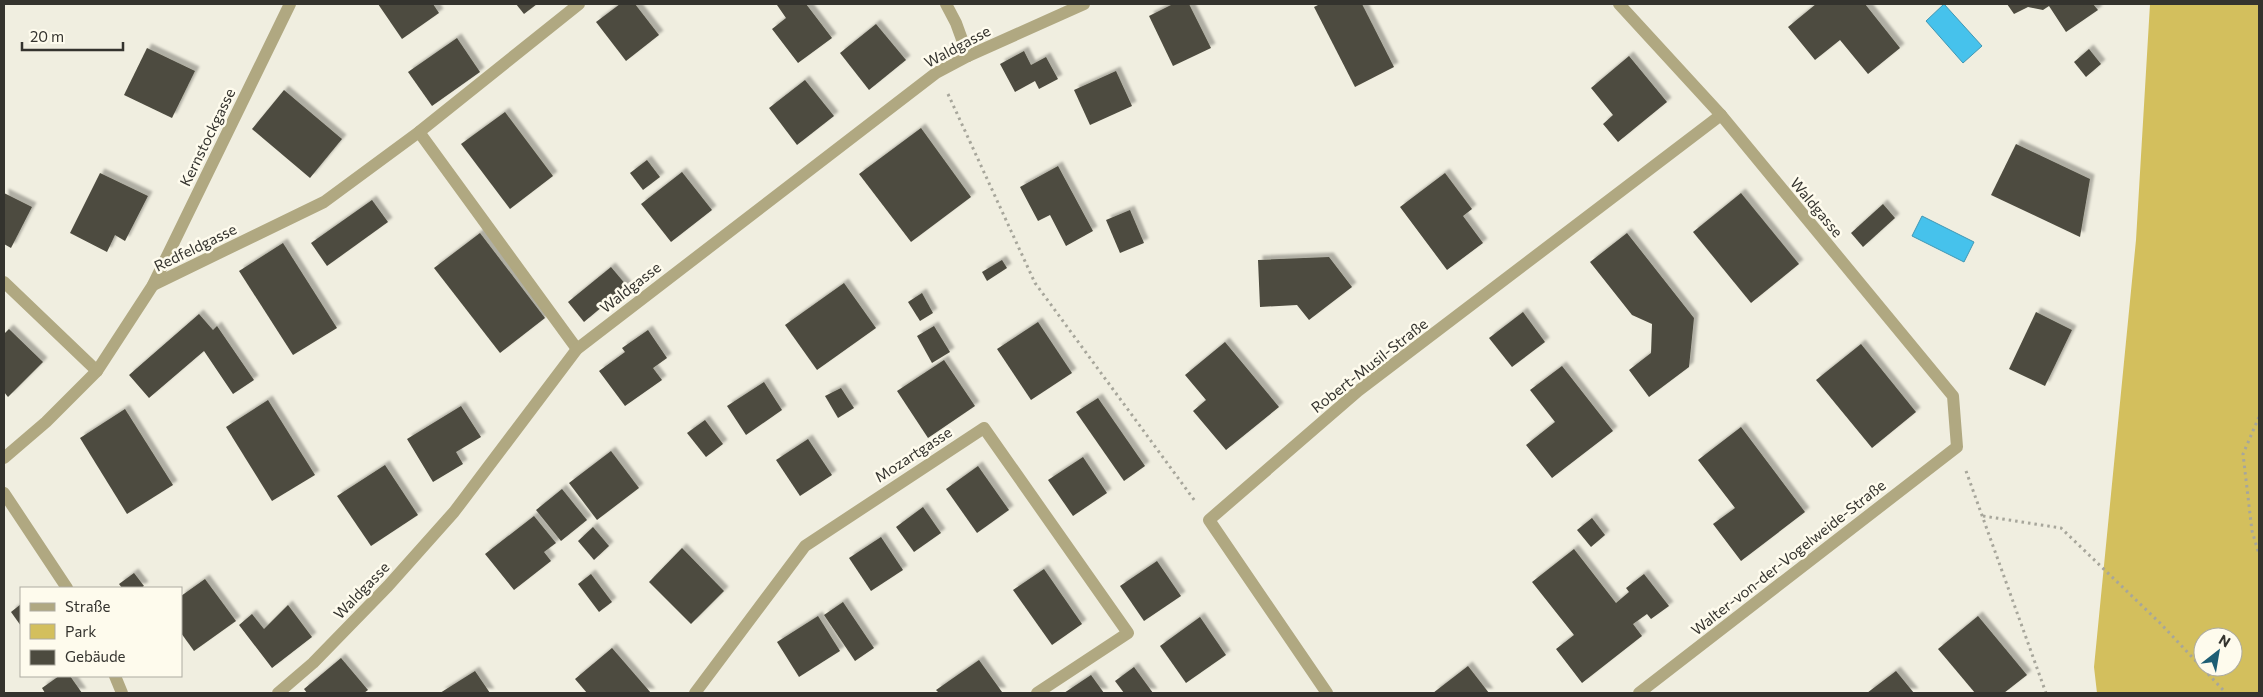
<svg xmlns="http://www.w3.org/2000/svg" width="2263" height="697" font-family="Commissioner,sans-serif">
	<defs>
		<filter id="shadow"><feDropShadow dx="4.5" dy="-4.5" stdDeviation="1" flood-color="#0004"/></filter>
	</defs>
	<rect width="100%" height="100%" fill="#f0eee0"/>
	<path fill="#d3bf5d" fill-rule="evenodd" d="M2150 4H2259V693H2097L2094 667 2136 240ZM2203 637H2233V667H2203Z"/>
	<g fill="#46c2ec" stroke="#4197b3">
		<polygon points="1944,4 1982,46 1963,63 1926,21"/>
		<polygon points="1922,216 1974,242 1964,262 1912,236"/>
	</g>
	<g fill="#4d4b3f" filter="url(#shadow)">
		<polygon points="378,4 433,4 439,13 402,39"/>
		<polygon points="516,4 537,4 524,14"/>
		<polygon points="620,4 635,4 659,35 626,61 596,22"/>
		<polygon points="779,4 806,4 832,38 798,63 772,29 786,18 777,5"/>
		<polygon points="1173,4 1189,4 1211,48 1173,66 1149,16"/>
		<polygon points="1320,4 1362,4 1394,67 1355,87 1314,7"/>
		<polygon points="1816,4 1865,4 1900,48 1868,74 1840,40 1815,60 1788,27"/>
		<polygon points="2007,4 2093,4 2098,10 2066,32 2049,6 2043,10 2028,7 2014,14"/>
		<polygon points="876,24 906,60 869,90 840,53"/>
		<polygon points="457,38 480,72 432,106 408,72"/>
		<polygon points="147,48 195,71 172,118 124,95"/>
		<polygon points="2089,49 2101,64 2086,77 2074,62"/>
		<polygon points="1024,51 1031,65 1046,57 1058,79 1039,89 1035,81 1015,92 1000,64"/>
		<polygon points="1629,56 1667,102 1618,142 1603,124 1613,115 1591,88"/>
		<polygon points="1116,71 1132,106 1090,125 1074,90"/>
		<polygon points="805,80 834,116 797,145 769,108"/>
		<polygon points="284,90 342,139 310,178 252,129"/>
		<polygon points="505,112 553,176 510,209 461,144"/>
		<polygon points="921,128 971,197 911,242 859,174"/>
		<polygon points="2016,144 2090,179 2080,237 1991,195"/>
		<polygon points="647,160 660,177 643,190 630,173"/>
		<polygon points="1058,166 1093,231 1066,246 1050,215 1038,221 1020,187"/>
		<polygon points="682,172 712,210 671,242 641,204"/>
		<polygon points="100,173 148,196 125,241 115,235 107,252 70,233"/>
		<polygon points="1445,173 1472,209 1463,216 1483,243 1447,270 1400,207"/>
		<polygon points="4,193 32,207 11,248 4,244"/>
		<polygon points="1741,193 1799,264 1751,303 1693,232"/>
		<polygon points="372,200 388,222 327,266 311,243"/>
		<polygon points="1883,204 1895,218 1863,247 1851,233"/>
		<polygon points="1130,210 1144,243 1120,253 1106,220"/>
		<polygon points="480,233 545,318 500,353 434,268"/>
		<polygon points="1627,233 1694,318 1689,367 1649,397 1629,370 1651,353 1652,324 1632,315 1590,262"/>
		<polygon points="283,243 337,328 293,355 239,271"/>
		<polygon points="1329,257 1352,287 1309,320 1297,305 1260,307 1258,260"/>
		<polygon points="1002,260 1007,268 987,281 982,272"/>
		<polygon points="611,267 627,286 584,322 568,302"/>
		<polygon points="844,283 876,328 817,370 785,325"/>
		<polygon points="922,293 933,313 920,321 908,302"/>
		<polygon points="1523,312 1545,342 1512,367 1489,338"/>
		<polygon points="2036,312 2072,330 2045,386 2009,369"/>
		<polygon points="199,314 213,330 217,326 254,380 233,394 204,351 149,398 129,375"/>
		<polygon points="1038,322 1072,373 1031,400 997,349"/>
		<polygon points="934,326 950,352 932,363 917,336"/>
		<polygon points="9,329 43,362 8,397 4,392 4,334"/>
		<polygon points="648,330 667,358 653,368 662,380 625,406 599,371 625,352 622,348"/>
		<polygon points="1225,342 1279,407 1226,450 1193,411 1206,400 1185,375"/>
		<polygon points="1861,344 1916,412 1872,448 1816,380"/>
		<polygon points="944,360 975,406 928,438 897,391"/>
		<polygon points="1562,366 1613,431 1552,478 1526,445 1555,422 1530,390"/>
		<polygon points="764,382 782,410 746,435 727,406"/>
		<polygon points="841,388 854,408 838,418 825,396"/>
		<polygon points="1098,398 1145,466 1124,481 1076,412"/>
		<polygon points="268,400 315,475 272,501 226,427"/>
		<polygon points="461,406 481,437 456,452 463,464 433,482 407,439"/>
		<polygon points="125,409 173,485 127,514 80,438"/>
		<polygon points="705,420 723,444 706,457 687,433"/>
		<polygon points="1741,427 1805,512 1741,561 1713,524 1735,508 1698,460"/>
		<polygon points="808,439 832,475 800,496 776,460"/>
		<polygon points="611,451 639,488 597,520 569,483"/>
		<polygon points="1083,457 1107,493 1073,516 1048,480"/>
		<polygon points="385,465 418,515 371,546 337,496"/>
		<polygon points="978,466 1009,510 977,533 946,489"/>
		<polygon points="562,489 587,520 561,541 536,510"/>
		<polygon points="923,507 941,533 914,552 896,527"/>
		<polygon points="534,516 556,543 544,552 551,561 514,590 485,554"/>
		<polygon points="1592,518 1605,535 1591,547 1577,530"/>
		<polygon points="593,527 609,546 594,560 578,541"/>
		<polygon points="881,537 903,570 871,591 849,558"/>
		<polygon points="682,548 724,591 691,624 649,582"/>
		<polygon points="1574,549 1616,603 1629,592 1626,588 1644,574 1669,606 1651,619 1647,614 1633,624 1642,636 1582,683 1556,649 1574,635 1532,582"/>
		<polygon points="1157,561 1181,596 1144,621 1120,586"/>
		<polygon points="1044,569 1082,624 1052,645 1013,590"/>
		<polygon points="134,573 144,586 141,588 122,588 119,584"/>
		<polygon points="591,574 612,602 599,612 578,584"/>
		<polygon points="205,579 236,621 194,651 181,633 181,596"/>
		<polygon points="843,602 874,648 855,661 824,615"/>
		<polygon points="21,604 21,626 11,612"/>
		<polygon points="288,605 312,637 272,668 239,625 252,614 264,629"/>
		<polygon points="818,616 840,651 799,677 777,642"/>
		<polygon points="1978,616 2027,675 2004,693 1975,693 1938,649"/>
		<polygon points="1200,617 1226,655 1186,683 1160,646"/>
		<polygon points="612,648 651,693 587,693 575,679"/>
		<polygon points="341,658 368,690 364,693 307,693 304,689"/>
		<polygon points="979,660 1002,692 939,693 936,690"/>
		<polygon points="1468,666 1489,693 1433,693"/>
		<polygon points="1134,667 1153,693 1124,693 1115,681"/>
		<polygon points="475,671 490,693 440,693"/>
		<polygon points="1896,671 1914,693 1867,693"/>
		<polygon points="1091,675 1104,693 1064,693"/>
		<polygon points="59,676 70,676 82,693 45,693 42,688"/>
	</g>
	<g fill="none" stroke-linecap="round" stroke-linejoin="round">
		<g stroke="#a7a69b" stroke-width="3" stroke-dasharray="2.5 4" stroke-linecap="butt">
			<polyline points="948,94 1035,283 1195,501"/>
			<polyline points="2259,417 2243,454 2252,531 2259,554"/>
			<polyline points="1966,471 2046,693"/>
			<polyline points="1983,516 2061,528 2160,623 2226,693"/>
		</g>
		<polyline stroke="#b0a881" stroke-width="12" points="1327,693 1209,520 1358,391 1721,115"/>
		<g stroke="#b0a881" stroke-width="12">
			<polyline points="946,4 956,23 968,56"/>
			<polyline points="1619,4 1721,115 1953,396 1957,447 1639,693"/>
			<polyline points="419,132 577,349"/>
			<polyline points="4,282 97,371"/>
			<polyline points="153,285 324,202 419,132 579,4"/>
			<polyline points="4,458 46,422 97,371 153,285 290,4"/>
			<polyline points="4,493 67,588"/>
			<polyline points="115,676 122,693"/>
			<polyline points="278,693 313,663 388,586 454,512 577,349 936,73 968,56 1084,4"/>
			<polyline points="695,693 805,546 984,428 1128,633 1037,693"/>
		</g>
	</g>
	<g text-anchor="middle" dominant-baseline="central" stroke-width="5" stroke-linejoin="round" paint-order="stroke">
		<g font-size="15" fill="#34332e" stroke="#fefbed">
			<text transform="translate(957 46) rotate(-28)">Waldgasse</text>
			<text transform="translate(207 137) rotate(-64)">Kernstockgasse</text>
			<text transform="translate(1817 207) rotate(50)">Waldgasse</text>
			<text transform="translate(195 247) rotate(-26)">Redfeldgasse</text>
			<text transform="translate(630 287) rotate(-38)">Waldgasse</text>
			<text transform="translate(1369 365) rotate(-38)">Robert-Musil-Straße</text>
			<text transform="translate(913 454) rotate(-33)">Mozartgasse</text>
			<text transform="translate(1788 557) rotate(-38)">Walter-von-der-Vogelweide-Straße</text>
			<text transform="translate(361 590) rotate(-46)">Waldgasse</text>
		</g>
	</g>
	<rect width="2263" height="697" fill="none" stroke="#34332e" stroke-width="10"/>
	<rect x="20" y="587" width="162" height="90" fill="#fefbed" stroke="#adaba1"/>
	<rect x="30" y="603" width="25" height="8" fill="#b0a881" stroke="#adaba1"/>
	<text x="65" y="612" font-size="15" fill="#34332e">Straße</text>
	<rect x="30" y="624" width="25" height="15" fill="#d3bf5d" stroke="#adaba1"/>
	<text x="65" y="637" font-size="15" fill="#34332e">Park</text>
	<rect x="30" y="650" width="25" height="15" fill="#4d4b3f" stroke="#adaba1"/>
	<text x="65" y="662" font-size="15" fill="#34332e">Gebäude</text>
	<g transform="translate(2218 652) rotate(31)"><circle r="24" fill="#fefbed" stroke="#adaba1"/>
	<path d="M0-4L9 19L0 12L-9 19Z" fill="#1e5e74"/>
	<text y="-8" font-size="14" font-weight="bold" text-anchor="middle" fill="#34332e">N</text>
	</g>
	<path d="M22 42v8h101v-8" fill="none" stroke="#34332e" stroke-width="2.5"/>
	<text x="30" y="42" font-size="15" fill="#34332e" stroke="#fefbed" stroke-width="4" paint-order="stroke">20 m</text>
</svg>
